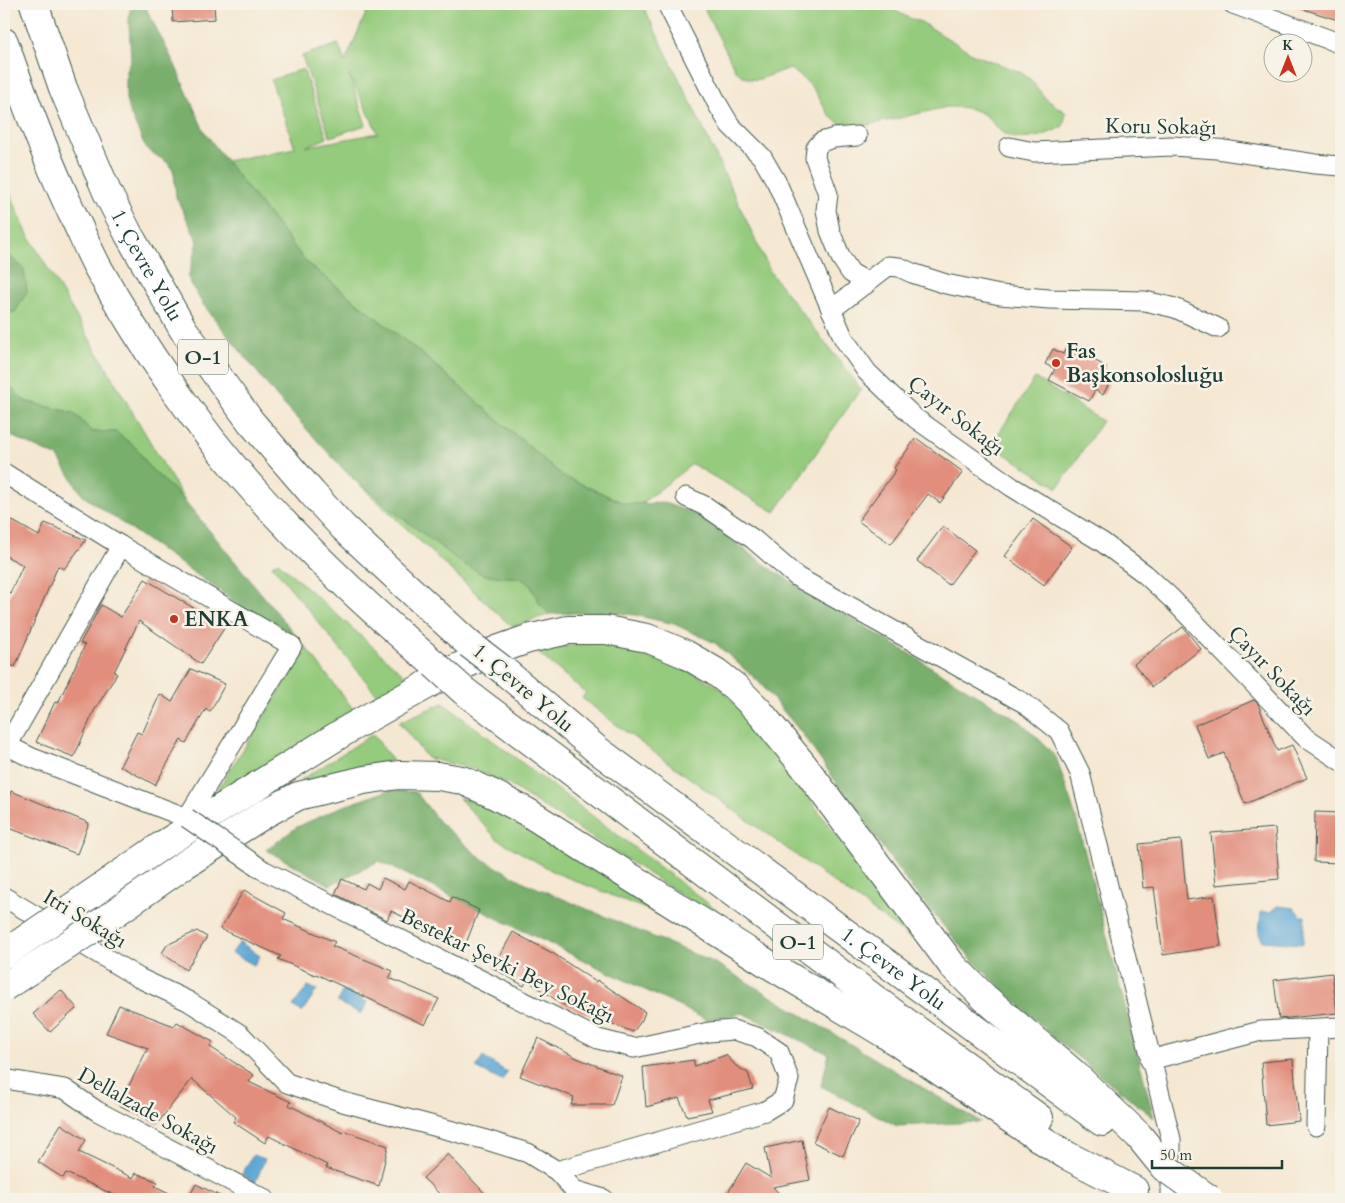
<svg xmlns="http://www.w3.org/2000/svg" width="1345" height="1203" font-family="Cardo,serif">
	<rect width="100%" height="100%" fill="#f7f3e8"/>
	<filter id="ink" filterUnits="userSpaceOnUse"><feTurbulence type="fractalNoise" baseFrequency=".02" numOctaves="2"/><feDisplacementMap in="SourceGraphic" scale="10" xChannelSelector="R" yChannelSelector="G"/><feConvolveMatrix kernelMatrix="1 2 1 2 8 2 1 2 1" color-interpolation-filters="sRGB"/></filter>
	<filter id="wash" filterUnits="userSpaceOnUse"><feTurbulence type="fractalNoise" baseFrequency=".0096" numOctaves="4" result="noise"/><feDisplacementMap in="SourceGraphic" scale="20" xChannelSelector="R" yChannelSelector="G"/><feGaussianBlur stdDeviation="1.12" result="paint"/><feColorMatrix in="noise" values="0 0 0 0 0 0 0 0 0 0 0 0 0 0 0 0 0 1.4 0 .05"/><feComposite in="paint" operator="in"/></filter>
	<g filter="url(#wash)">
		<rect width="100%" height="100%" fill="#f5e8d3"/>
		<g fill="#95cb7d" stroke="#5a8458">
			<polygon points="370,4 642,4 693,107 771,273 861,389 775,512 692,464 641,504 626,504 563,476 422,354 307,263 226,161 295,148 271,80 303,69 327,138 305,147 378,133 349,74 366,125 330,137 302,56 338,44 345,62"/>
			<path d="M702 4H883L909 18 921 22 975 55 1020 72 1030 79 1046 99 1066 113 1063 126C1045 137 1015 146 998 129 992 122 989 117 981 113 970 107 959 107 947 107L860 127C824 127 828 105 809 84 803 78 797 73 790 69 767 72 758 90 736 71Z"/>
			<path d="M4 179 27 233 185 501 150 468 136 448 116 432H92C86 426 79 416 72 413 46 403 19 409 4 380V314L15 312 24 269 4 251Z"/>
			<polygon points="1035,378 1102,421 1058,488 991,445"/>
			<polygon points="348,474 401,517 496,576 520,578 530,584 539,602 550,614 512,627"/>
			<polygon points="278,562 409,679 378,696 272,565"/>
			<polygon points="600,643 640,646 721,688 772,748 913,940 622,729 582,698 586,693 537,652 565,646"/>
			<polygon points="307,649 357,714 211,800"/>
			<polygon points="443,703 734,923 732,927 511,786 474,769 427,758 399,722"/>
			<polygon points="373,734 393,761 366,765 304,785 301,780"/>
			<polygon points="459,798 485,804 529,826 693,928 556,873 497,839"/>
		</g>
		<g fill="#78af6c" stroke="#4c7650">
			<polygon points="137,4 144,4 175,65 204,131 226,161 307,263 422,354 563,476 626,504 665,503 697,515 774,571 1021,722 1040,740 1056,757 1076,818 1154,1118 1059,1042 974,962 910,886 800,731 759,682 715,643 674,624 635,615 606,612 550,614 541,606 530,584 520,578 484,575 462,563 401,517 348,474 277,397 202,303 188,278 198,242 176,197 174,172 167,162 157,156 146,148 130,113 126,100 126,70 131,59 129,22 130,10"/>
			<polygon points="4,251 24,269 27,292 15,312 4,314"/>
			<polygon points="4,380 24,401 74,413 92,432 116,432 136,448 150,468 185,501 307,649 266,626 226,595 83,496 58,457 4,433"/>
			<polygon points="390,790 416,792 439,822 482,859 528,884 717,964 980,1122 897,1126 821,1086 829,1054 742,1013 707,1020 379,861 330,885 266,850 297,827 341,807"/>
		</g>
		<g fill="#5ea8d6" stroke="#3e7285">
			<polygon points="1278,906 1294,908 1301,916 1305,916 1303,944 1263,941 1259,934 1261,912 1271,912"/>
			<polygon points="240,942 260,956 254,965 232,953"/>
			<polygon points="308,986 317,990 302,1012 293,1006"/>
			<polygon points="343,990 368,1002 361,1014 337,1002"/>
			<polygon points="483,1057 507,1072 502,1081 476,1068"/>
			<polygon points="253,1155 265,1159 255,1183 242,1174"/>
		</g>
		<g id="blocks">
			<g fill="#e28e7d">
				<polygon points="172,4 214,4 215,19 173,22"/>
				<polygon points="1297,4 1341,4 1341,21 1297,7"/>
				<polygon points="1067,346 1107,367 1102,375 1111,380 1103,395 1095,390 1089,401 1049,380 1055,369 1045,364 1053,349 1063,354"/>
				<polygon points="916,438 963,472 940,503 928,494 891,544 858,521 896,470 894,468"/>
				<polygon points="4,516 39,536 45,523 86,540 64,569 58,566 15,667 4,662 4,607 23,565 4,555"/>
				<polygon points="1033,519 1072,547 1044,585 1005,556"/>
				<polygon points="943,526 975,550 949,585 917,561"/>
				<polygon points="145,579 225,627 201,664 139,621 114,672 117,674 94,711 74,757 36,742 55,702 58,703 85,645 80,643 101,605 121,617"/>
				<polygon points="1183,627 1201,649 1152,687 1134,664"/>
				<polygon points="191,669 225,684 210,712 206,709 186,743 181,740 155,785 120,766 137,732 142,734 160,694 172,702"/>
				<polygon points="1254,700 1258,704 1277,751 1292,745 1307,778 1245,804 1224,753 1209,759 1195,725"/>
				<polygon points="11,791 89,823 77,854 4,826 4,809"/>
				<polygon points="1315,812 1341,813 1341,863 1314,862"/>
				<polygon points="1275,828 1279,879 1216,885 1211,833"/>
				<polygon points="1181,840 1187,900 1214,896 1221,946 1163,955 1154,887 1143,888 1139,844"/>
				<polygon points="383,878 405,889 409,881 450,902 452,897 479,910 466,943 426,924 425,927 391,911 387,920 335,894 342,879 364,889 367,883 378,889"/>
				<polygon points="244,890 286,913 283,919 335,942 332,946 393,971 389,978 439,999 425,1025 316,974 315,975 278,959 281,956 220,929"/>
				<polygon points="197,931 207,937 186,970 162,953 167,945"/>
				<polygon points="513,932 554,954 596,982 597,980 645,1012 642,1020 633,1032 562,1004 527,980 524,986 493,968"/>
				<polygon points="1332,973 1337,1013 1279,1019 1274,980"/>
				<polygon points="61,990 77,1008 50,1032 33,1014"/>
				<polygon points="119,1005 174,1026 177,1022 213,1042 210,1047 254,1075 249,1082 291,1102 289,1105 343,1133 345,1131 388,1146 379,1186 326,1168 327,1165 269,1136 265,1143 233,1122 236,1117 192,1079 157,1124 119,1105 148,1048 106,1033"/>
				<polygon points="538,1038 577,1058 622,1076 612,1105 571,1105 574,1097 520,1076"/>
				<polygon points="726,1055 736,1066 748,1073 753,1089 708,1100 712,1111 687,1116 679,1098 646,1107 643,1067 694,1060 694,1066"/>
				<polygon points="1293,1059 1299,1121 1266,1125 1261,1062"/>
				<polygon points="829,1107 859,1121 843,1156 813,1142"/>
				<polygon points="61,1124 86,1140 79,1152 133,1178 136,1173 158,1182 155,1186 181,1199 123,1199 66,1173 63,1178 38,1162"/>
				<polygon points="802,1140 810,1180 773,1187 784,1199 724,1199 746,1163 771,1178 765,1148"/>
				<polygon points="448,1154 490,1199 445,1199 423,1178"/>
				<polygon points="196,1184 226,1199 188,1199"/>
			</g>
		</g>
	</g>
	<g filter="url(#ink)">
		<use href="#blocks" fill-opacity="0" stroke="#3f574c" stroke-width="1"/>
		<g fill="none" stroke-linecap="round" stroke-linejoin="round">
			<g stroke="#3f574c" stroke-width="21">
				<g id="street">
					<polyline points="667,4 718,105 730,125 762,157 777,183 844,339 867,372 915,418 1012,487 1102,542 1145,574 1172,599 1305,737 1341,761"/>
					<polyline points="1233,4 1341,44"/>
					<polyline points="857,136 834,138 821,142 816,148 815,158 828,194 826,210 830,231 841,258 851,273 860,278 865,285"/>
					<polyline points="1009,147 1034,152 1172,146 1217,149 1315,164 1341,166"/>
					<polyline points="831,310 888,266 899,267 912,273 946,284 1000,295 1049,299 1145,301 1175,308 1218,328"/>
					<polyline points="4,473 121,546 292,646 187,818 30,757 4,744"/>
					<polyline points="686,497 705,506 753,539 797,577 1024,703 1059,731 1080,773 1171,1139 1171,1199"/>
					<polyline points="7,746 121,546"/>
					<polyline points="263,870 598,1039 634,1048 709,1032 733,1030 757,1037 779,1052 789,1079 783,1100 765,1111 557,1171"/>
					<polyline points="4,897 139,978 188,1001 240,1034 287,1083 343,1102 483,1139 528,1153 557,1171 574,1190 604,1199"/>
					<polyline points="1150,1060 1261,1031 1341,1027"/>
					<polyline points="4,1079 65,1089 97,1111 265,1199"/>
					<polyline points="1316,1126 1318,1029"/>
				</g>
			</g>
			<g stroke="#3f574c" stroke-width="30">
				<g id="highway">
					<path id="s1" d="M34 4 63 88 107 192 129 235 183 329 251 422 312 493 343 527 407 587 469 644"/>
					<path d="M4 42C24 100 46 157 72 213 81 231 88 249 97 266 141 345 198 429 259 496 313 556 372 611 434 664"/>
					<path id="s2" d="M503 670 596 749 1102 1122"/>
					<polyline points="464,691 896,1015 1039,1118"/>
					<polyline points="71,908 161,846 231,802 350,728 457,668 497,650 528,639 568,630 606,630 647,638 685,654 716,672 735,687 758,710 803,765 952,965 985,998 1073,1073 1139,1136 1164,1167"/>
					<polyline points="89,931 184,865 266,813 298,796 364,780 399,775 438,776 462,780 493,794 527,812 765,962 885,1034 1027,1130 1066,1155 1134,1190"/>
				</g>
			</g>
			<use href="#street" stroke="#fff" stroke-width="19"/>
			<use href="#highway" stroke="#fff" stroke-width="28"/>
			<g stroke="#3f574c" stroke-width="21" stroke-linecap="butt">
				<polyline id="street-bridge" points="187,818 263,870"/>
			</g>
			<g stroke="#3f574c" stroke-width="30" stroke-linecap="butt">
				<g id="highway-bridge">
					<polyline points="469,644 503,670"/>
					<polyline points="434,664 464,691"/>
					<polyline points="4,954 71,908"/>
					<polyline points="4,987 89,931"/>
					<polyline points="1164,1167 1209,1199"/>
				</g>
			</g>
			<use href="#street-bridge" stroke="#fff" stroke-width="19"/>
			<use href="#highway-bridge" stroke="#fff" stroke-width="28"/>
		</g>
	</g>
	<g fill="#c8321e" stroke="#f7f3e8" stroke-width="2">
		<circle cx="1056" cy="363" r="5"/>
		<circle cx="174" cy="619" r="5"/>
	</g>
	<g text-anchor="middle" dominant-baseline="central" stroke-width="5" stroke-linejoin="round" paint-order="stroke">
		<g fill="#f7f3e8" stroke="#60746a" stroke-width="1">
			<rect x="178" y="339.5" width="50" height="35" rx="4"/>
			<rect x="773" y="924.5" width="50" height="35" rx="4"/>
		</g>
		<g font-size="20" font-weight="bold" fill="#1f3d34">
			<text x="203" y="357">O-1</text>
			<text x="798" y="942">O-1</text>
		</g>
		<g font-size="21" fill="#1f3d34" stroke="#f7f3e8">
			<text transform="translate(1161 127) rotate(1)">Koru Sokağı</text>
			<text stroke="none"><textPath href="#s1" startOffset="285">1. Çevre Yolu</textPath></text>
			<text transform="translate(956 416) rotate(38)">Çayır Sokağı</text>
			<text transform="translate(1272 671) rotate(46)">Çayır Sokağı</text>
			<text transform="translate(523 688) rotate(40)">1. Çevre Yolu</text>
			<text transform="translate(85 919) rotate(31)">Itri Sokağı</text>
			<text transform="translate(507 966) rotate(26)">Bestekar Şevki Bey Sokağı</text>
			<text stroke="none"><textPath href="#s2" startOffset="492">1. Çevre Yolu</textPath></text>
			<text transform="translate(148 1111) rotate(29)">Dellalzade Sokağı</text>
		</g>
		<g font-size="21" font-weight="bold" fill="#1f3d34" stroke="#f7f3e8" text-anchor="start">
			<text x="1066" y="351">Fas<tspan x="1066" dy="24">Başkonsolosluğu</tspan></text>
			<text x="184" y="619">ENKA</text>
		</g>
	</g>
	<rect width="1345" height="1203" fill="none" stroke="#f7f3e8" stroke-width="20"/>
	<g transform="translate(1288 58)"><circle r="24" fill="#f7f3e8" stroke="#a1aaa0"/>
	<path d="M0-4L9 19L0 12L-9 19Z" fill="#c8321e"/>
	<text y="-8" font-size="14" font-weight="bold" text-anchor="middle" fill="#1f3d34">K</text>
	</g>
	<path d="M1152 1160v8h130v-8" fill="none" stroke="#1f3d34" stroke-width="2.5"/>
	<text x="1160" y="1160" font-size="15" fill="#1f3d34" stroke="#f7f3e8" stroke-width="4" paint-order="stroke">50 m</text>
</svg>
